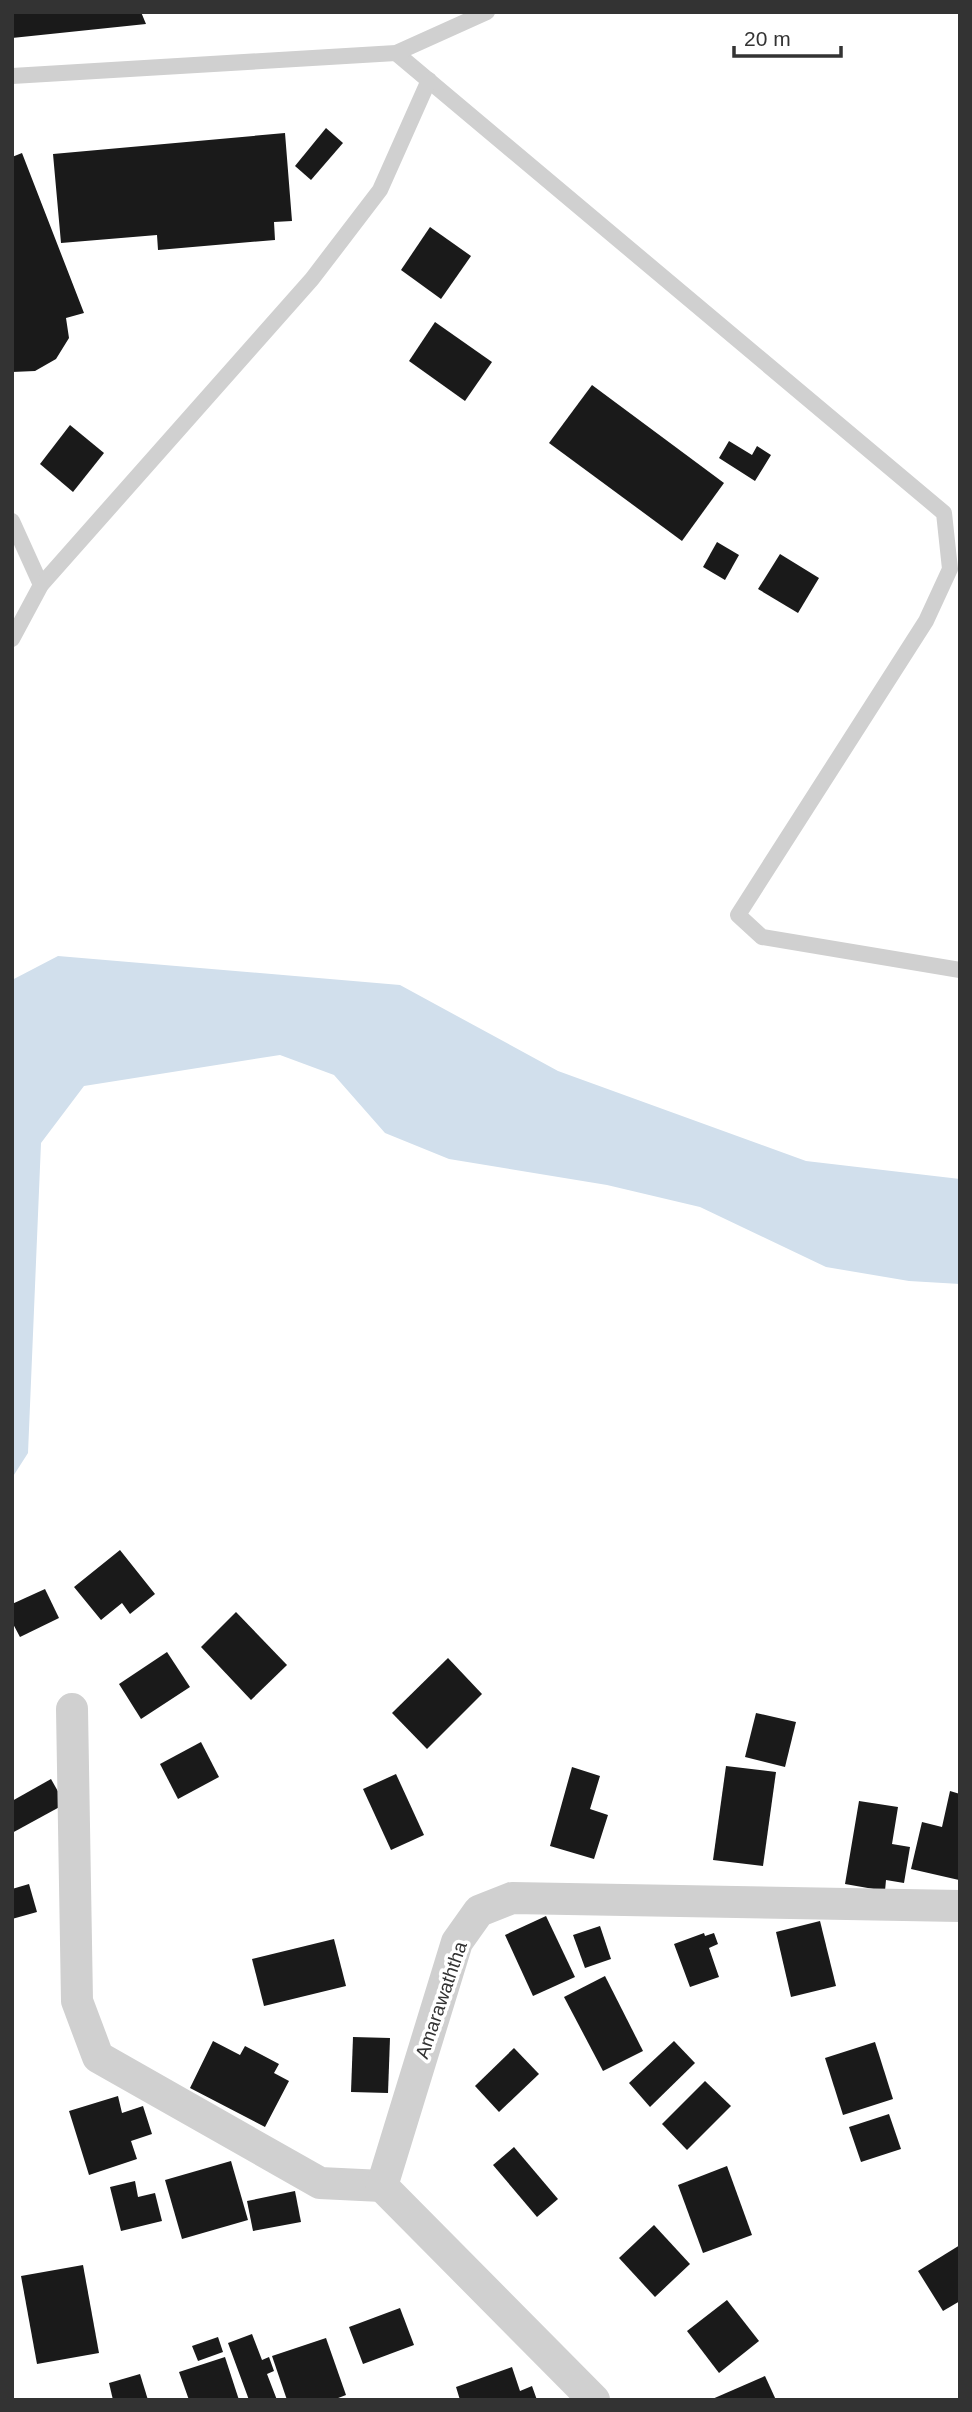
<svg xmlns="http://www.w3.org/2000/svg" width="972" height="2412" font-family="Arial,sans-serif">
	<rect width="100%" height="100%" fill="#fff"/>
	<polygon fill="#d1dfec" points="58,956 400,985 558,1071 806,1161 960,1179 960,1284 909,1281 826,1267 700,1207 607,1185 449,1159 385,1133 334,1075 280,1055 84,1086 41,1143 28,1453 12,1478 12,980"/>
	<g fill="#1a1a1a">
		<polygon points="12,12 141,12 146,24 12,38"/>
		<polygon points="326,128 343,143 311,180 295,166"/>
		<polygon points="285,133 292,221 274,222 275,240 158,250 157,235 61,243 53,154"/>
		<polygon points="22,153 84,313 66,318 69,338 56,359 35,371 12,372 12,157"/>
		<polygon points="430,227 471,256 441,299 401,270"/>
		<polygon points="435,322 492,362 465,401 409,361"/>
		<polygon points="592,385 724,483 682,541 549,443"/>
		<polygon points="70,425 104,453 73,492 40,464"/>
		<polygon points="729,441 752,455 757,446 771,455 755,481 719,458"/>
		<polygon points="717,542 739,555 725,580 703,567"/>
		<polygon points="780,554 819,578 798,613 758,589"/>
		<polygon points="120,1550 155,1594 130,1614 122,1603 101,1620 74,1587"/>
		<polygon points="45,1589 59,1618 20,1637 12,1622 12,1604"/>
		<polygon points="236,1612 287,1665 251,1700 201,1647"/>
		<polygon points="167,1652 190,1687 141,1719 119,1684"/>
		<polygon points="448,1658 482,1694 427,1749 392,1713"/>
		<polygon points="756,1713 796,1722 785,1767 745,1757"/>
		<polygon points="201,1742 219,1777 178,1799 160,1764"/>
		<polygon points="726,1766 776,1772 763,1866 713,1860"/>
		<polygon points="572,1767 600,1776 590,1809 608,1815 594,1859 550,1846"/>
		<polygon points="396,1774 424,1835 391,1850 363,1789"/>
		<polygon points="51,1779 65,1804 12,1833 12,1801"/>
		<polygon points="950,1791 960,1794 959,1880 911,1869 922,1822 942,1827"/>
		<polygon points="859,1801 898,1807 892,1844 910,1847 904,1883 886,1880 885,1891 845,1884"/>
		<polygon points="29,1884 37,1912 12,1919 12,1889"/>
		<polygon points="546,1916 575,1977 533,1996 505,1935"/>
		<polygon points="820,1921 836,1986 791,1997 776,1932"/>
		<polygon points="600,1926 611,1959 585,1968 573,1935"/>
		<polygon points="704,1933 705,1936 714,1933 718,1944 709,1948 719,1977 690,1987 674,1944"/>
		<polygon points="334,1939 346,1986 264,2006 252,1959"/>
		<polygon points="605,1976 643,2051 603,2071 564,1997"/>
		<polygon points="353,2037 390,2038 388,2093 351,2092"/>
		<polygon points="213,2041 240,2055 245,2046 279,2064 274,2073 289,2081 265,2127 190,2088"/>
		<polygon points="674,2041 695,2063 650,2107 629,2083"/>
		<polygon points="875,2042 893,2099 843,2115 825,2058"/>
		<polygon points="514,2048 539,2074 499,2112 475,2086"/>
		<polygon points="705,2081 731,2106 687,2150 662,2124"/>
		<polygon points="118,2096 122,2113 143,2106 152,2134 131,2141 137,2159 89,2175 69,2111"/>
		<polygon points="889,2114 901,2149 861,2162 849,2127"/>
		<polygon points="514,2147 558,2199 537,2217 493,2165"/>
		<polygon points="231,2161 248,2220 182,2239 165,2180"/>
		<polygon points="727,2166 752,2235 703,2253 678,2185"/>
		<polygon points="135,2181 138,2197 155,2193 162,2221 121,2231 110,2187"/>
		<polygon points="295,2191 301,2222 253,2231 247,2201"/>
		<polygon points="654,2225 690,2264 655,2297 619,2258"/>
		<polygon points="960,2245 960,2301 943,2311 918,2271"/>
		<polygon points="83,2265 99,2353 37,2364 21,2276"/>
		<polygon points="727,2300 759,2341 719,2373 687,2331"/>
		<polygon points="400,2308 414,2345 363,2364 349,2327"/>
		<polygon points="252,2334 262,2360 269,2357 274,2371 267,2374 277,2400 249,2400 228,2343"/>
		<polygon points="218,2337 223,2352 198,2361 192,2346"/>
		<polygon points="326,2338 346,2395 333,2400 287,2400 272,2356"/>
		<polygon points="225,2357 239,2400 189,2400 179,2372"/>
		<polygon points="512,2367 520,2391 532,2386 537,2400 460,2400 456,2387"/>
		<polygon points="140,2374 148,2400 113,2400 109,2383"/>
		<polygon points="765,2376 776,2400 710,2400"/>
	</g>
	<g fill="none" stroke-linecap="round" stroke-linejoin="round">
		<g stroke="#d0d0d0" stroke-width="16">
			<polyline points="396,53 944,513 950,569 926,621 738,915 762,937 960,970"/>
			<polyline points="12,76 396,53 487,12"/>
			<polyline points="12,521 41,585"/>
			<polyline points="12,639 41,585 312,279 380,190 429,80"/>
		</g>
		<g stroke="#d0d0d0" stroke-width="32">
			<polyline points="72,1709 77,2001 98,2057 320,2183 382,2186"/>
			<polyline points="594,2400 382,2186 457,1942 479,1911 512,1898 960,1906"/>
		</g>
	</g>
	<g text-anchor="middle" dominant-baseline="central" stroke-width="7" stroke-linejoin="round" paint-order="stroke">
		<g font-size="19" fill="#333" stroke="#fff">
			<text transform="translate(441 2000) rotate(-71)">Amarawaththa</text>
		</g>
	</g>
	<rect width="972" height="2412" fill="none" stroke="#333333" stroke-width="28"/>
	<path d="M734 46v10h107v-10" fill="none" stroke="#333333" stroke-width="3.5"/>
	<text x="744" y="46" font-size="21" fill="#333333" stroke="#ffffff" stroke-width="5" paint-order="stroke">20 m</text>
</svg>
